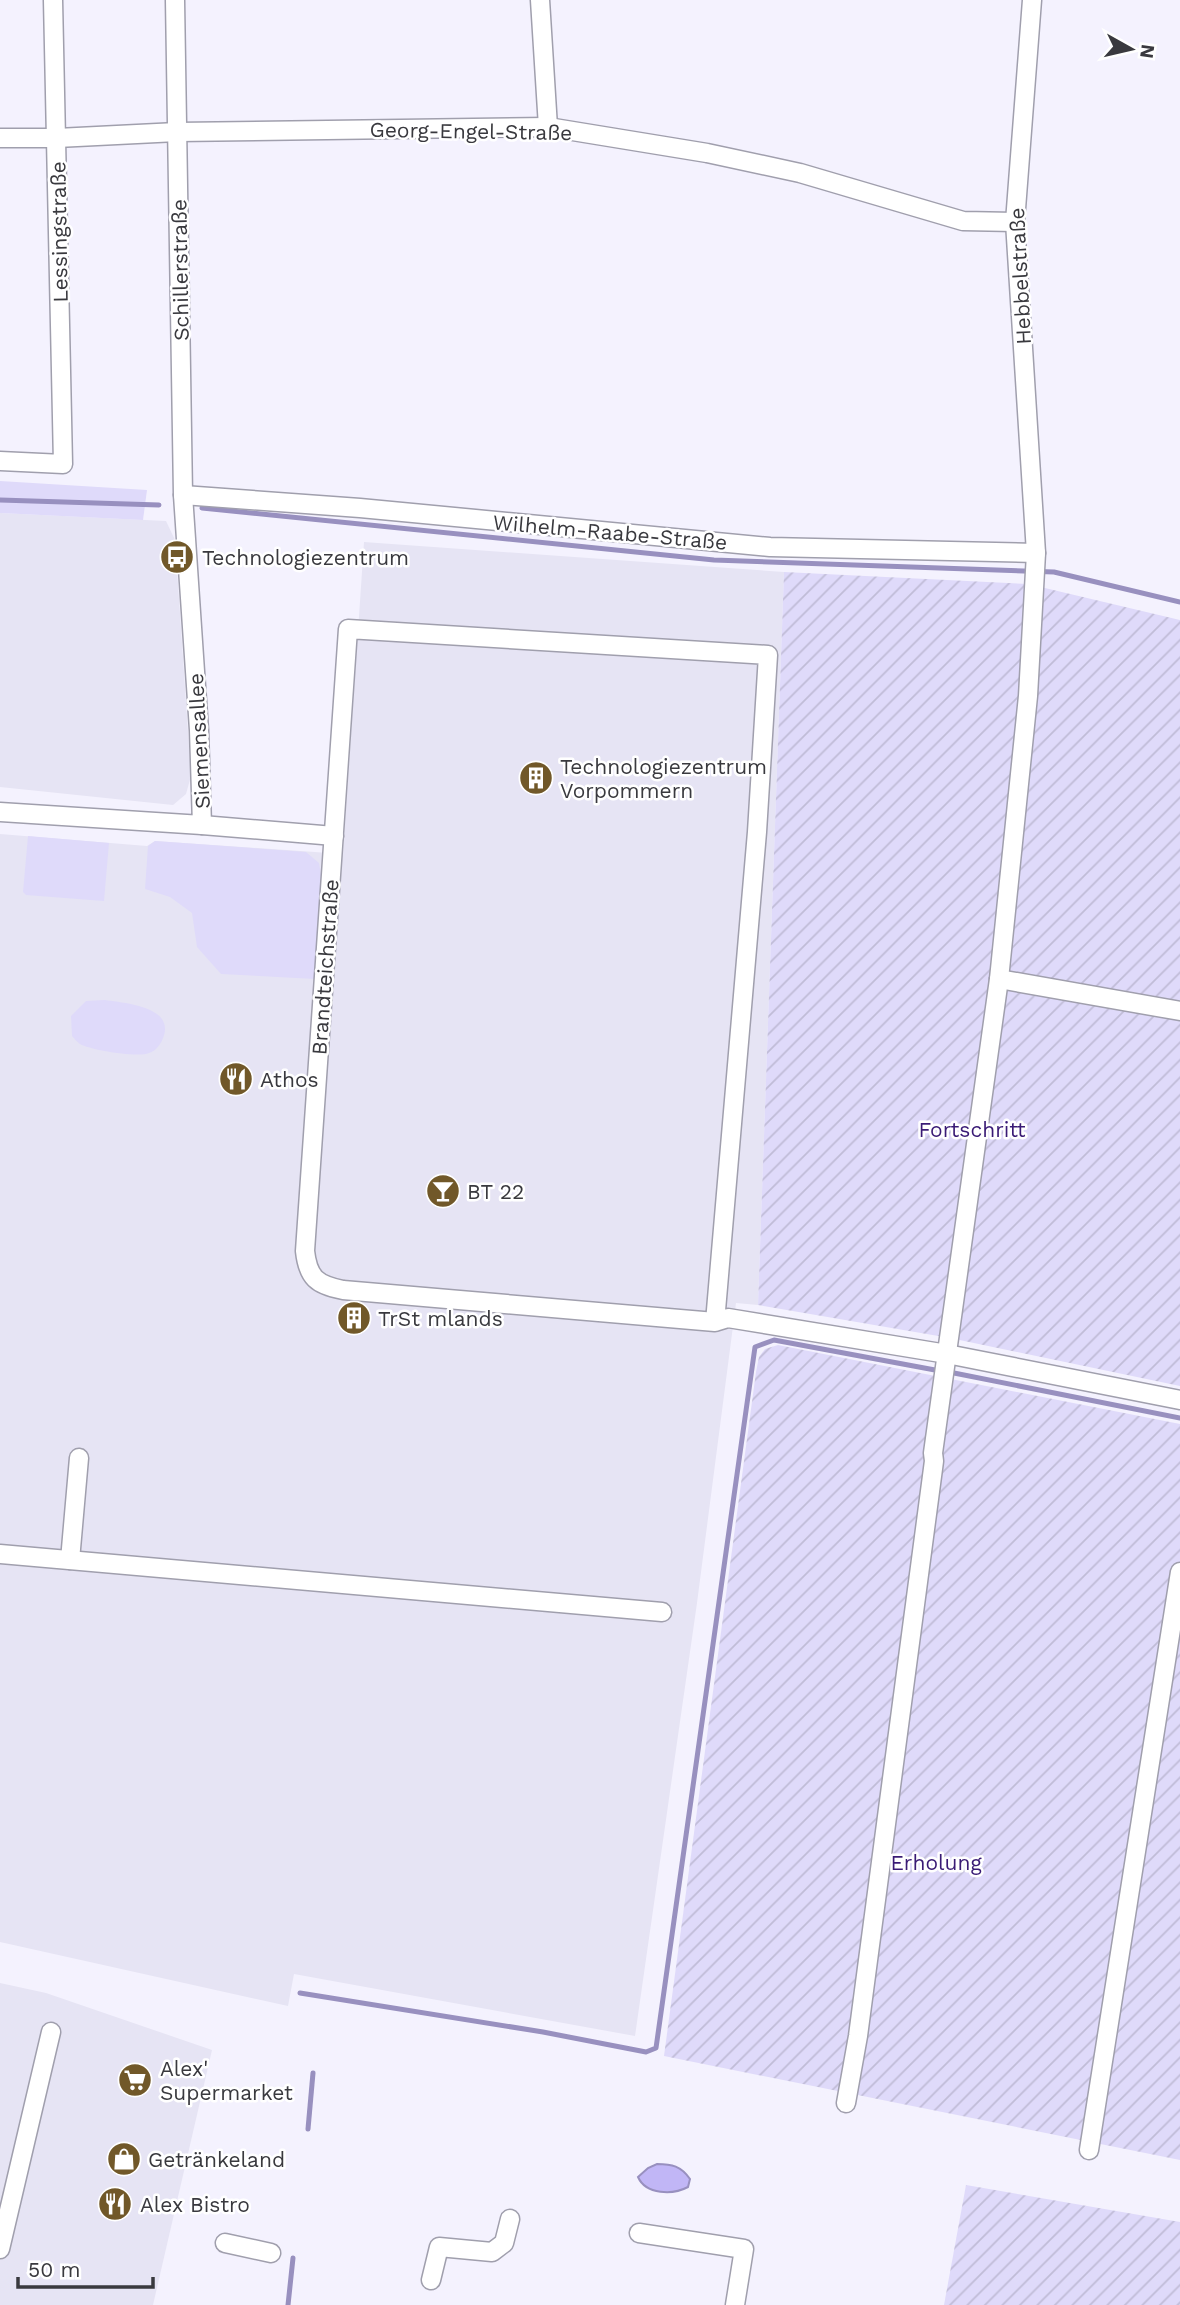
<svg xmlns="http://www.w3.org/2000/svg" width="1180" height="2305" font-family="'Work Sans',sans-serif">
	<defs>
		<pattern id="garden-furrows" width="10" height="10" patternUnits="userSpaceOnUse" patternTransform="scale(1.75)"><rect width="10" height="10" fill="#dfdafa"/><path d="M-1 1l2-2M0 10L10 0M9 11l2-2" fill="none" stroke="#c0bcd7"/></pattern>
	</defs>
	<rect width="100%" height="100%" fill="#f4f2fe"/>
	<g fill="#e6e4f4">
		<polygon points="0,513 166,521 175,540 191,776 186,794 173,805 0,787"/>
		<polygon points="364,542 784,572 758,1305 736,1303 697,1603 635,2036 294,1974 288,2006 0,1942 0,834 147,846 155,841 343,854"/>
		<polygon points="0,1983 46,1993 212,2050 153,2305 0,2305"/>
	</g>
	<g fill="#dfdafa">
		<polygon points="0,481 147,490 143,520 0,513"/>
		<polygon points="28,836 109,843 104,901 26,895 23,892"/>
		<polygon points="155,841 306,852 319,863 322,881 315,979 221,974 197,947 192,913 170,897 145,889 148,846"/>
		<path d="M105 1000C123 1003 176 1006 163 1038 161 1044 156 1051 149 1053 138 1058 90 1050 80 1044 77 1042 75 1039 72 1036L71 1016 86 1001Z"/>
	</g>
	<g fill="url(#garden-furrows)">
		<polygon points="784,572 1028,584 1180,620 1180,1386 950,1338 758,1305"/>
		<polygon points="778,1345 1180,1424 1180,2160 664,2056 756,1372 759,1357 765,1349"/>
		<polygon points="966,2185 1180,2222 1180,2305 944,2305"/>
	</g>
	<path fill="#c1b6f6" stroke="#9890bf" stroke-width="2" d="M657 2164C672 2164 681 2166 690 2179L688 2187C673 2195 646 2195 638 2177L648 2168Z"/>
	<g fill="none" stroke-linecap="round" stroke-linejoin="round">
		<g stroke="#9890bf" stroke-width="5">
			<polyline points="0,500 159,505"/>
			<polyline points="202,508 714,560 1054,572 1180,602"/>
			<polyline points="954,1373 1180,1418"/>
			<polyline points="300,1993 543,2032 646,2052 656,2048 755,1347 774,1340 935,1370"/>
			<polyline points="308,2129 313,2073"/>
			<polyline points="288,2305 293,2258"/>
		</g>
		<g stroke="#a09fad" stroke-width="21">
			<g id="minor">
				<polyline points="540,0 548,127"/>
				<polyline points="0,138 57,138 177,132 548,127 707,153 800,173 963,221 1015,222"/>
				<polyline points="0,461 63,464 53,0"/>
				<polyline points="183,495 360,508 770,547 1036,553"/>
				<polyline points="0,812 202,825 199,730 183,495 175,0"/>
				<polyline points="202,825 334,836"/>
				<polyline points="999,979 1180,1011"/>
				<path d="M715 1322 757 832 768 655 348 629 305 1251C308 1278 317 1285 343 1290L715 1322 728 1318 947 1354 1180 1400"/>
				<polyline points="0,1554 662,1612"/>
				<polyline points="70,1560 79,1458"/>
				<polyline points="846,2103 858,2036 934,1461 933,1453 999,979 1028,696 1036,553 1015,222 1032,0"/>
				<polyline points="1089,2150 1180,1572"/>
				<polyline points="639,2233 744,2249 735,2305"/>
				<polyline points="225,2243 271,2253"/>
				<polyline points="0,2249 51,2032"/>
				<polyline points="431,2280 439,2247 492,2252 504,2243 510,2219"/>
			</g>
		</g>
		<use href="#minor" stroke="#fff" stroke-width="18"/>
	</g>
	<defs>
		<g id="bus-disc" transform="scale(1.75)"><circle r="9.5" fill="#715829" stroke="#fff"/><path d="M-5-6H5V4H4V6H2V4H-2V6H-4V4H-5ZM-3.5-4V0h7V-4ZM-3.5 1.2v1.5H-2V1.2ZM2 1.2v1.5H3.5V1.2Z" fill="#fff"/></g>
		<g id="building-disc" transform="scale(1.75)"><circle r="9.5" fill="#715829" stroke="#fff"/><path d="M-4-6H4V6H1V3H-1V6H-4ZM-2.5-4.3h1.7v1.8h-1.7ZM.8-4.3h1.7v1.8H.8ZM-2.5-1h1.7V.8h-1.7ZM.8-1h1.7V.8H.8Z" fill="#fff"/></g>
		<g id="restaurant-disc" transform="scale(1.75)"><circle r="9.5" fill="#715829" stroke="#fff"/><path d="M-5-6h1v4h1v-4h1v4h1v-4h1v5L-1.5 .5V6h-2V.5L-5-1ZM5-6V6H3V1.5H1.5Q1.5-4 5-6Z" fill="#fff"/></g>
		<g id="bar-disc" transform="scale(1.75)"><circle r="9.5" fill="#715829" stroke="#fff"/><path d="M-6-5H6L.8 .8V4.5H3.5V6h-7V4.5H-.8V.8Z" fill="#fff"/></g>
		<g id="supermarket-disc" transform="scale(1.75)"><circle r="9.5" fill="#715829" stroke="#fff"/><path d="M-6-5.5h2.5l.6 2H6L4.5 2H-2.5L-4.4-4H-6ZM-1.5 3.2a1.3 1.3 0 1 0 .1 0ZM3 3.2a1.3 1.3 0 1 0 .1 0Z" fill="#fff"/></g>
		<g id="shop-disc" transform="scale(1.75)"><circle r="9.5" fill="#715829" stroke="#fff"/><path d="M-5-2.5h2.3a2.7 3.5 0 0 1 5.4 0H5L5.5 6h-11ZM-1.5-2.5h3a1.5 2.3 0 0 0-3 0Z" fill="#fff"/></g>
	</defs>
	<g fill-rule="evenodd">
		<use href="#bus-disc" x="177" y="557"/>
		<use href="#building-disc" x="536" y="778"/>
		<use href="#restaurant-disc" x="236" y="1079"/>
		<use href="#bar-disc" x="443" y="1191"/>
		<use href="#building-disc" x="354" y="1318"/>
		<use href="#supermarket-disc" x="135" y="2080"/>
		<use href="#shop-disc" x="124" y="2159"/>
		<use href="#restaurant-disc" x="115" y="2204"/>
	</g>
	<g text-anchor="middle" dominant-baseline="central" stroke-width="5" stroke-linejoin="round" paint-order="stroke">
		<g font-size="21" fill="#39393e" stroke="#fff">
			<text transform="translate(471 131) rotate(1)">Georg-Engel-Straße</text>
			<text transform="translate(59 232) rotate(-91)">Lessingstraße</text>
			<text transform="translate(180 270) rotate(-91)">Schillerstraße</text>
			<text transform="translate(1020 276) rotate(-93)">Hebbelstraße</text>
			<text transform="translate(610 532) rotate(5)">Wilhelm-Raabe-Straße</text>
			<text transform="translate(199 741) rotate(-93)">Siemensallee</text>
			<text transform="translate(325 967) rotate(-86)">Brandteichstraße</text>
		</g>
		<g font-size="21" fill="#39393e" stroke="#fff" text-anchor="start">
			<text x="202" y="557">Technologiezentrum</text>
			<text x="560" y="766">Technologiezentrum<tspan x="560" dy="24">Vorpommern</tspan></text>
			<text x="260" y="1079">Athos</text>
			<text x="467" y="1191">BT 22</text>
			<text x="378" y="1318">TrSt mlands</text>
			<text x="160" y="2068">Alex'<tspan x="160" dy="24">Supermarket</tspan></text>
			<text x="148" y="2159">Getränkeland</text>
			<text x="140" y="2204">Alex Bistro</text>
		</g>
		<g font-size="21" fill="#391a75" stroke="#fff">
			<text x="972" y="1129">Fortschritt</text>
			<text x="936" y="1862">Erholung</text>
		</g>
	</g>
	<g transform="translate(1131 49) rotate(98)" stroke="#ffffff" stroke-width="5" paint-order="stroke">
	<path d="M0-5L12 26L0 18L-12 26Z" fill="#39393e"/>
	<text y="-10" font-size="19" font-weight="bold" text-anchor="middle" fill="#39393e">N</text>
	</g>
	<path d="M18 2277v10h135v-10" fill="none" stroke="#39393e" stroke-width="3.5"/>
	<text x="28" y="2277" font-size="21" fill="#39393e" stroke="#ffffff" stroke-width="5" paint-order="stroke">50 m</text>
</svg>
